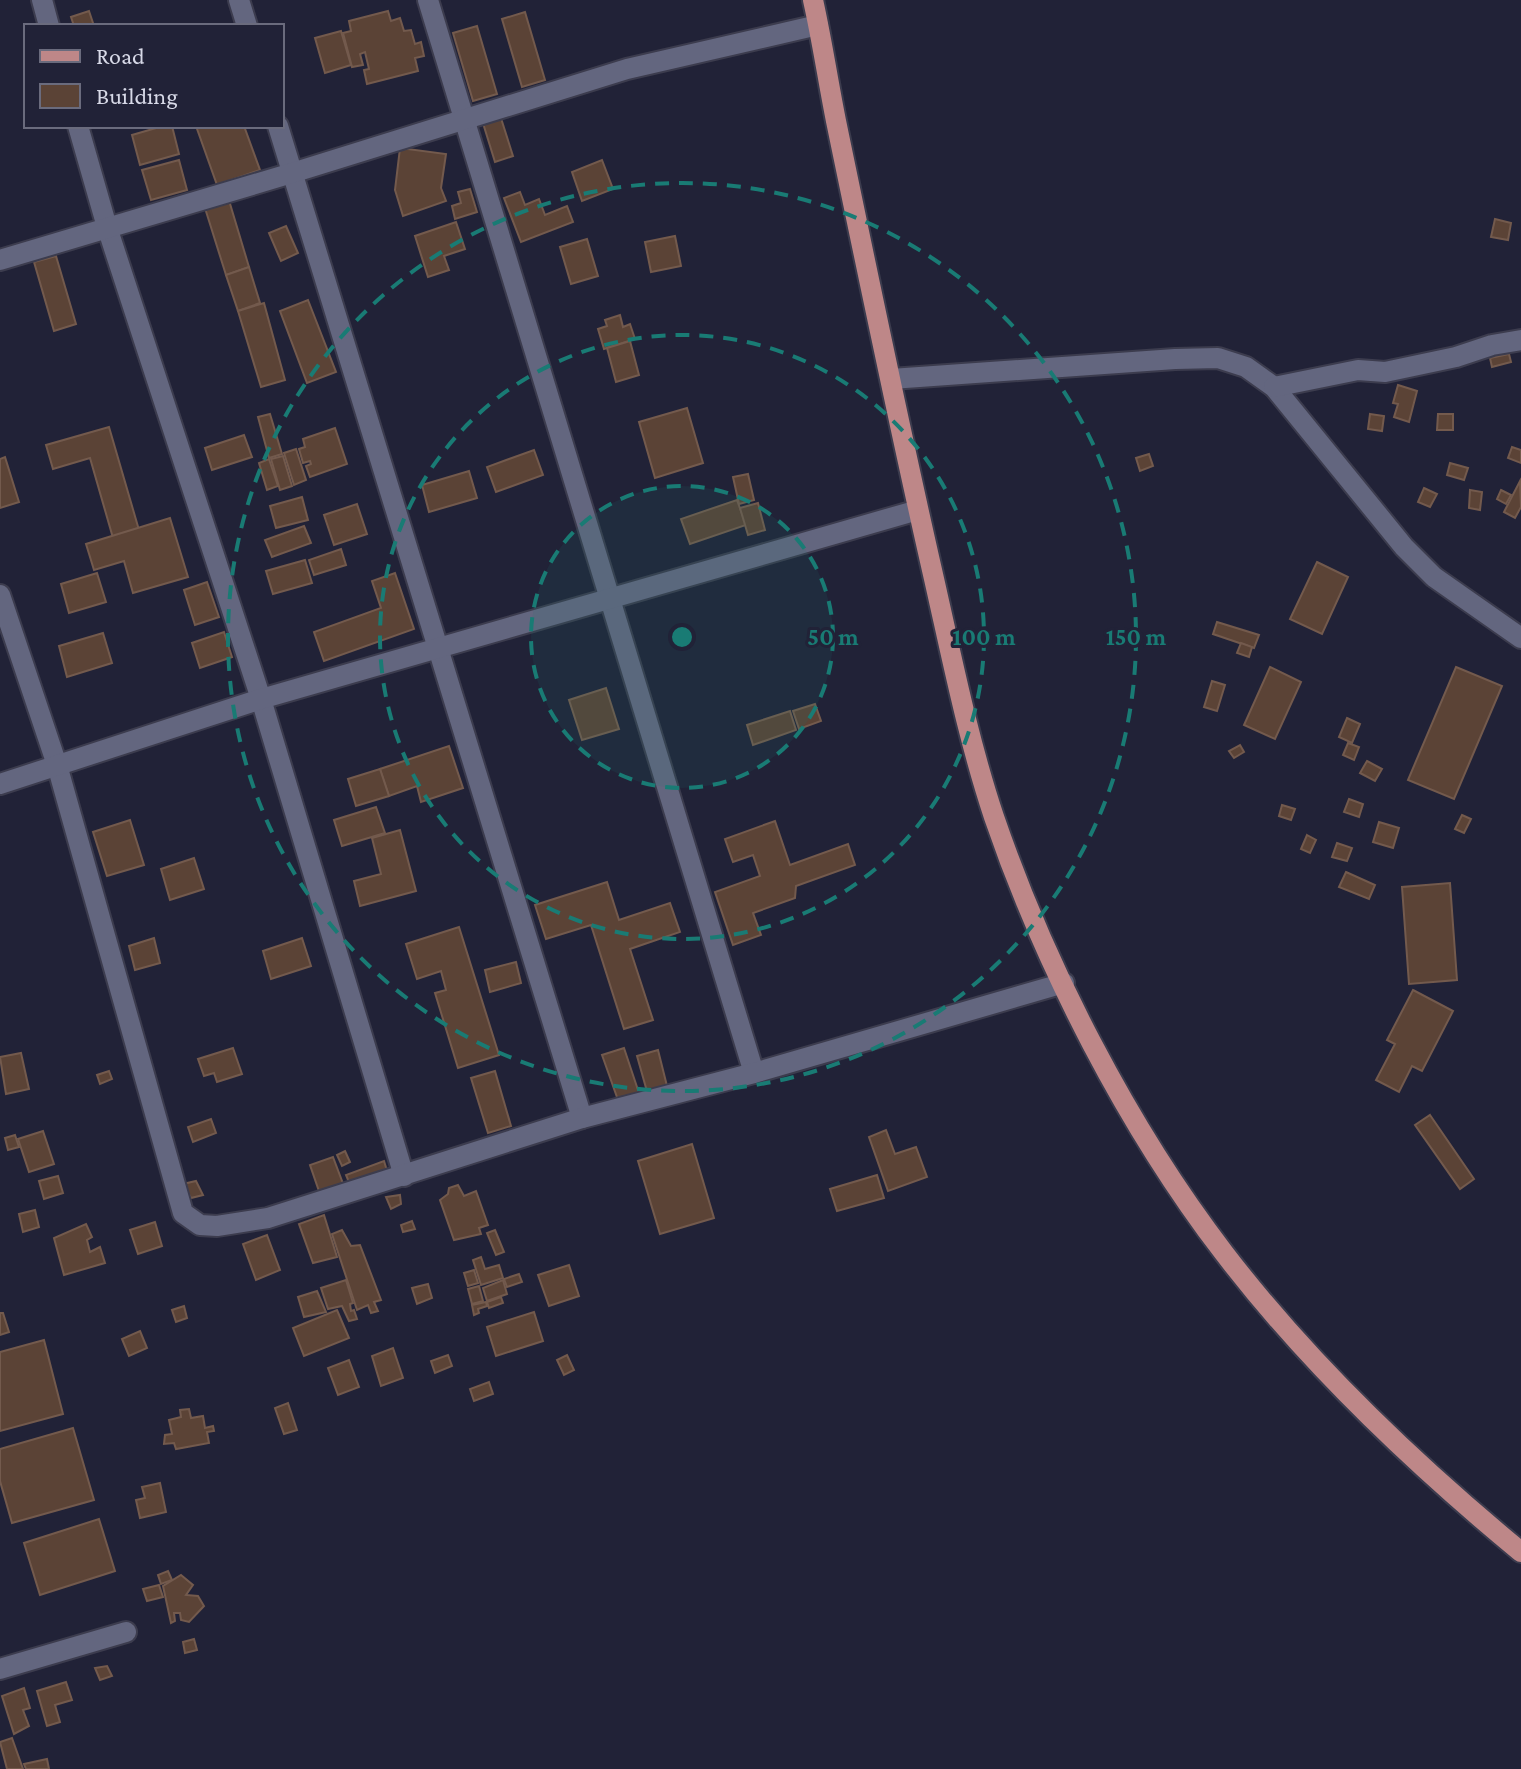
<svg xmlns="http://www.w3.org/2000/svg" width="1521" height="1769" font-family="'Crimson Pro',serif">
	<rect width="100%" height="100%" fill="#212237"/>
	<g fill="#5b4336" stroke="#735a4d" stroke-width="2">
		<polygon points="89,11 94,26 74,26 71,17"/>
		<polygon points="388,11 391,21 400,18 404,31 411,30 415,44 421,42 424,56 415,58 418,71 367,84 364,70 369,69 365,52 360,54 363,65 352,67 343,33 351,31 349,21"/>
		<polygon points="525,12 545,80 522,87 502,19"/>
		<polygon points="477,26 497,94 473,101 453,33"/>
		<polygon points="341,31 351,65 325,73 315,38"/>
		<polygon points="500,115 513,156 495,162 482,120"/>
		<polygon points="163,126 172,126 179,154 140,165 132,135"/>
		<polygon points="196,126 244,126 260,170 217,185"/>
		<polygon points="400,148 446,154 441,188 446,201 403,216 395,190"/>
		<polygon points="179,160 187,190 151,200 142,170"/>
		<polygon points="602,160 613,189 582,201 572,172"/>
		<polygon points="470,189 477,212 455,219 452,206 461,203 458,192"/>
		<polygon points="520,192 525,205 539,199 545,215 567,206 573,222 521,242 504,198"/>
		<polygon points="228,197 249,267 226,275 204,205"/>
		<polygon points="1495,219 1511,223 1508,240 1491,237"/>
		<polygon points="456,222 465,249 444,256 449,270 428,277 415,236"/>
		<polygon points="286,226 298,253 281,261 269,233"/>
		<polygon points="675,236 681,266 651,272 645,242"/>
		<polygon points="587,239 598,276 571,284 560,247"/>
		<polygon points="56,256 76,324 54,331 34,262"/>
		<polygon points="249,267 260,303 238,311 226,275"/>
		<polygon points="308,300 336,372 307,383 280,311"/>
		<polygon points="264,303 285,380 261,387 238,311"/>
		<polygon points="620,315 623,327 630,324 635,339 604,349 598,329 607,326 605,320"/>
		<polygon points="630,341 639,375 616,382 607,348"/>
		<polygon points="1509,354 1511,362 1492,367 1490,358"/>
		<polygon points="1398,385 1417,391 1409,422 1394,417 1398,404 1393,403"/>
		<polygon points="687,408 703,463 655,478 639,422"/>
		<polygon points="270,414 282,454 269,458 258,417"/>
		<polygon points="1370,414 1384,416 1382,431 1368,429"/>
		<polygon points="1438,414 1453,414 1453,430 1437,430"/>
		<polygon points="109,427 139,530 113,538 90,458 53,469 46,445"/>
		<polygon points="335,428 347,464 310,477 306,466 311,464 310,461 303,463 299,449 305,447 303,439"/>
		<polygon points="244,435 252,457 212,470 205,448"/>
		<polygon points="1512,447 1521,450 1521,463 1508,458"/>
		<polygon points="296,449 306,480 294,485 284,453"/>
		<polygon points="534,450 543,475 496,492 487,467"/>
		<polygon points="1149,454 1153,466 1140,471 1136,458"/>
		<polygon points="283,456 292,486 280,490 271,459"/>
		<polygon points="5,457 19,502 0,508 0,459"/>
		<polygon points="269,459 278,486 267,490 259,463"/>
		<polygon points="1450,463 1468,468 1464,480 1447,475"/>
		<polygon points="469,471 477,498 429,512 422,485"/>
		<polygon points="748,474 754,500 739,504 733,477"/>
		<polygon points="1520,481 1521,507 1515,518 1504,512"/>
		<polygon points="1424,488 1437,494 1430,507 1418,502"/>
		<polygon points="1470,490 1482,492 1480,510 1469,508"/>
		<polygon points="1501,490 1511,495 1506,504 1497,499"/>
		<polygon points="302,497 308,520 276,528 270,506"/>
		<polygon points="737,500 746,525 690,544 681,519"/>
		<polygon points="758,503 765,530 748,535 740,508"/>
		<polygon points="357,504 367,534 334,545 324,515"/>
		<polygon points="170,518 188,577 133,593 124,561 94,570 86,544"/>
		<polygon points="304,526 311,543 272,557 265,540"/>
		<polygon points="341,549 346,565 314,575 309,560"/>
		<polygon points="305,560 312,583 273,594 266,571"/>
		<polygon points="1317,562 1348,577 1322,634 1290,619"/>
		<polygon points="97,573 106,602 69,613 61,584"/>
		<polygon points="395,573 414,629 324,661 314,632 381,608 372,581"/>
		<polygon points="207,582 219,617 195,625 184,590"/>
		<polygon points="1217,622 1259,635 1254,648 1213,634"/>
		<polygon points="224,632 232,657 200,668 192,643"/>
		<polygon points="103,633 112,663 67,677 59,646"/>
		<polygon points="1241,643 1252,647 1249,657 1237,653"/>
		<polygon points="1270,667 1301,682 1275,739 1244,725"/>
		<polygon points="1456,667 1502,686 1454,799 1408,780"/>
		<polygon points="1212,681 1225,685 1217,711 1204,707"/>
		<polygon points="606,688 619,729 582,740 569,700"/>
		<polygon points="815,704 821,721 799,729 793,711"/>
		<polygon points="790,711 796,730 753,745 747,725"/>
		<polygon points="1347,718 1360,724 1352,743 1339,737"/>
		<polygon points="1348,743 1359,747 1354,760 1343,755"/>
		<polygon points="1240,745 1244,752 1234,758 1229,751"/>
		<polygon points="449,746 463,788 421,802 417,786 389,796 380,769"/>
		<polygon points="1367,761 1382,769 1375,781 1360,773"/>
		<polygon points="380,769 389,796 356,806 348,779"/>
		<polygon points="1349,799 1363,804 1359,817 1344,812"/>
		<polygon points="1282,805 1295,809 1291,820 1279,816"/>
		<polygon points="376,807 385,833 342,846 334,820"/>
		<polygon points="1462,815 1471,819 1464,833 1455,829"/>
		<polygon points="130,820 144,865 107,876 93,832"/>
		<polygon points="775,821 790,865 848,844 855,865 796,886 795,898 753,913 761,935 733,945 715,892 760,876 753,855 733,862 725,839"/>
		<polygon points="1379,822 1399,828 1393,848 1373,842"/>
		<polygon points="400,830 416,891 360,906 354,881 381,874 372,838"/>
		<polygon points="1307,835 1316,840 1310,853 1301,849"/>
		<polygon points="1337,843 1352,848 1347,861 1332,857"/>
		<polygon points="194,858 204,889 170,900 161,869"/>
		<polygon points="1346,872 1375,885 1369,899 1339,887"/>
		<polygon points="607,882 619,920 670,903 680,932 630,949 653,1020 624,1029 591,925 546,939 535,905"/>
		<polygon points="1450,883 1457,980 1409,984 1402,887"/>
		<polygon points="459,927 499,1055 458,1068 435,993 446,990 441,971 417,979 406,944"/>
		<polygon points="154,938 160,963 135,970 129,946"/>
		<polygon points="302,938 311,966 271,979 263,951"/>
		<polygon points="516,962 521,983 490,992 485,970"/>
		<polygon points="1413,990 1453,1011 1422,1071 1412,1066 1399,1092 1376,1080 1395,1044 1387,1040"/>
		<polygon points="233,1048 242,1074 217,1082 214,1073 204,1076 198,1059"/>
		<polygon points="624,1048 639,1093 618,1100 602,1055"/>
		<polygon points="658,1050 668,1090 648,1095 637,1056"/>
		<polygon points="21,1053 29,1089 6,1094 0,1057"/>
		<polygon points="109,1071 112,1079 100,1084 97,1075"/>
		<polygon points="495,1071 511,1126 488,1133 471,1078"/>
		<polygon points="1430,1115 1474,1179 1460,1189 1415,1125"/>
		<polygon points="211,1119 216,1133 193,1142 188,1127"/>
		<polygon points="886,1130 895,1154 916,1147 927,1177 888,1191 869,1137"/>
		<polygon points="43,1131 54,1164 29,1172 18,1139"/>
		<polygon points="15,1135 19,1147 8,1150 5,1138"/>
		<polygon points="692,1144 714,1218 660,1234 638,1161"/>
		<polygon points="345,1151 350,1162 342,1166 337,1155"/>
		<polygon points="333,1157 345,1189 321,1197 310,1165"/>
		<polygon points="384,1161 388,1174 351,1187 346,1175"/>
		<polygon points="877,1175 884,1198 837,1211 830,1189"/>
		<polygon points="58,1176 63,1193 44,1199 39,1181"/>
		<polygon points="196,1181 203,1195 191,1198 183,1184"/>
		<polygon points="458,1185 464,1196 476,1191 488,1225 479,1228 481,1234 454,1240 440,1200 448,1194 449,1188"/>
		<polygon points="400,1195 401,1204 391,1209 386,1197"/>
		<polygon points="35,1210 39,1227 23,1232 19,1214"/>
		<polygon points="324,1215 337,1257 313,1263 299,1224"/>
		<polygon points="412,1221 415,1229 403,1232 401,1225"/>
		<polygon points="155,1222 162,1246 138,1254 130,1230"/>
		<polygon points="86,1224 92,1237 87,1240 90,1252 100,1247 105,1263 64,1275 54,1238"/>
		<polygon points="342,1230 351,1246 360,1245 381,1300 374,1302 378,1311 371,1313 368,1305 357,1310 332,1234"/>
		<polygon points="495,1230 504,1252 496,1255 487,1233"/>
		<polygon points="267,1235 280,1270 256,1280 243,1244"/>
		<polygon points="481,1257 485,1269 499,1265 503,1278 481,1285 473,1260"/>
		<polygon points="569,1265 579,1296 549,1306 538,1275"/>
		<polygon points="474,1270 478,1283 468,1286 464,1273"/>
		<polygon points="519,1274 522,1282 507,1287 504,1279"/>
		<polygon points="346,1280 353,1303 350,1304 351,1311 354,1310 357,1319 349,1321 342,1306 328,1309 321,1288"/>
		<polygon points="503,1280 507,1294 487,1301 483,1288"/>
		<polygon points="428,1284 432,1298 417,1304 412,1288"/>
		<polygon points="479,1286 483,1301 472,1304 468,1289"/>
		<polygon points="317,1291 326,1312 304,1317 298,1297"/>
		<polygon points="501,1297 503,1303 489,1308 487,1302"/>
		<polygon points="486,1302 487,1306 478,1309 479,1313 474,1315 472,1305"/>
		<polygon points="184,1306 187,1318 176,1322 172,1310"/>
		<polygon points="337,1310 349,1338 304,1356 293,1328"/>
		<polygon points="534,1312 543,1341 496,1356 487,1327"/>
		<polygon points="0,1313 3,1313 9,1332 0,1335"/>
		<polygon points="140,1331 147,1348 129,1356 122,1339"/>
		<polygon points="44,1340 63,1414 0,1431 0,1352"/>
		<polygon points="393,1348 403,1378 381,1386 372,1356"/>
		<polygon points="448,1355 452,1366 435,1373 431,1361"/>
		<polygon points="567,1355 574,1370 564,1375 557,1360"/>
		<polygon points="349,1360 359,1387 338,1395 328,1368"/>
		<polygon points="489,1382 493,1394 474,1401 470,1389"/>
		<polygon points="288,1403 297,1430 284,1434 275,1408"/>
		<polygon points="189,1409 191,1418 203,1416 205,1428 213,1426 214,1431 207,1432 209,1443 176,1449 174,1443 164,1444 165,1435 172,1434 169,1420 181,1417 180,1410"/>
		<polygon points="73,1428 94,1500 12,1523 0,1481 0,1449"/>
		<polygon points="160,1483 166,1512 140,1518 136,1500 145,1498 142,1487"/>
		<polygon points="99,1519 115,1571 40,1595 24,1543"/>
		<polygon points="168,1571 172,1580 161,1584 158,1575"/>
		<polygon points="181,1575 193,1585 186,1595 198,1596 204,1606 189,1622 181,1620 180,1613 174,1613 175,1621 171,1623 163,1586"/>
		<polygon points="159,1585 163,1597 147,1601 143,1589"/>
		<polygon points="194,1639 197,1650 185,1653 183,1642"/>
		<polygon points="107,1666 112,1676 100,1680 95,1668"/>
		<polygon points="66,1682 72,1700 55,1705 60,1722 47,1726 37,1691"/>
		<polygon points="24,1688 30,1708 23,1710 29,1726 14,1734 2,1696"/>
		<polygon points="12,1738 23,1769 7,1769 0,1742"/>
		<polygon points="47,1759 49,1769 26,1769 24,1764"/>
	</g>
	<g fill="none" stroke-linecap="round" stroke-linejoin="round">
		<g stroke="#3c3c4e" stroke-width="24">
			<g id="minor">
				<polyline points="42,0 49,26"/>
				<polyline points="239,0 247,26"/>
				<polyline points="428,0 754,1073"/>
				<polyline points="78,126 107,227 261,699 404,1176"/>
				<polyline points="278,126 582,1118"/>
				<polyline points="0,260 292,173 627,69 818,25"/>
				<polyline points="891,379 1175,359 1218,358 1246,367 1274,387 1404,547 1434,577 1521,638"/>
				<polyline points="1274,387 1358,370 1385,372 1456,357 1492,345 1521,340"/>
				<polyline points="0,595 57,765 183,1213 200,1225 217,1226 268,1218 582,1118 754,1073 1064,983"/>
				<polyline points="0,784 261,699 918,510"/>
				<polyline points="0,1669 126,1632"/>
			</g>
		</g>
		<g stroke="#3c3c4e" stroke-width="24">
			<path id="major" d="M813 0C822 40 828 81 836 121 867 271 898 421 932 570 951 653 967 736 994 817 1045 966 1128 1128 1224 1253 1309 1364 1413 1463 1521 1552"/>
		</g>
		<use href="#minor" stroke="#63667f" stroke-width="20"/>
		<use href="#major" stroke="#be8788" stroke-width="20"/>
	</g>
	<circle cx="682" cy="637" r="151" fill="#197b74" fill-opacity=".12"/>
	<g fill="none" stroke="#197b74" stroke-width="4" stroke-dasharray="14 10">
		<circle cx="682" cy="637" r="151"/>
		<circle cx="682" cy="637" r="302"/>
		<circle cx="682" cy="637" r="454"/>
	</g>
	<circle cx="682" cy="637" r="12" fill="#197b74" stroke="#212237" stroke-width="4"/>
	<g font-size="24" text-anchor="middle" font-weight="bold" fill="#197b74" stroke="#212237" stroke-width="6" stroke-linejoin="round" paint-order="stroke">
		<text x="833" y="645">50 m</text>
		<text x="984" y="645">100 m</text>
		<text x="1136" y="645">150 m</text>
	</g>
	<rect x="24" y="24" width="260" height="104" fill="#212237" stroke="#6a6b7d" stroke-width="2"/>
	<rect x="40" y="50" width="40" height="12" fill="#be8788" stroke="#6a6b7d" stroke-width="2"/>
	<text x="96" y="64" font-size="24" fill="#d7d9e7">Road</text>
	<rect x="40" y="84" width="40" height="24" fill="#5b4336" stroke="#6a6b7d" stroke-width="2"/>
	<text x="96" y="104" font-size="24" fill="#d7d9e7">Building</text>
</svg>
